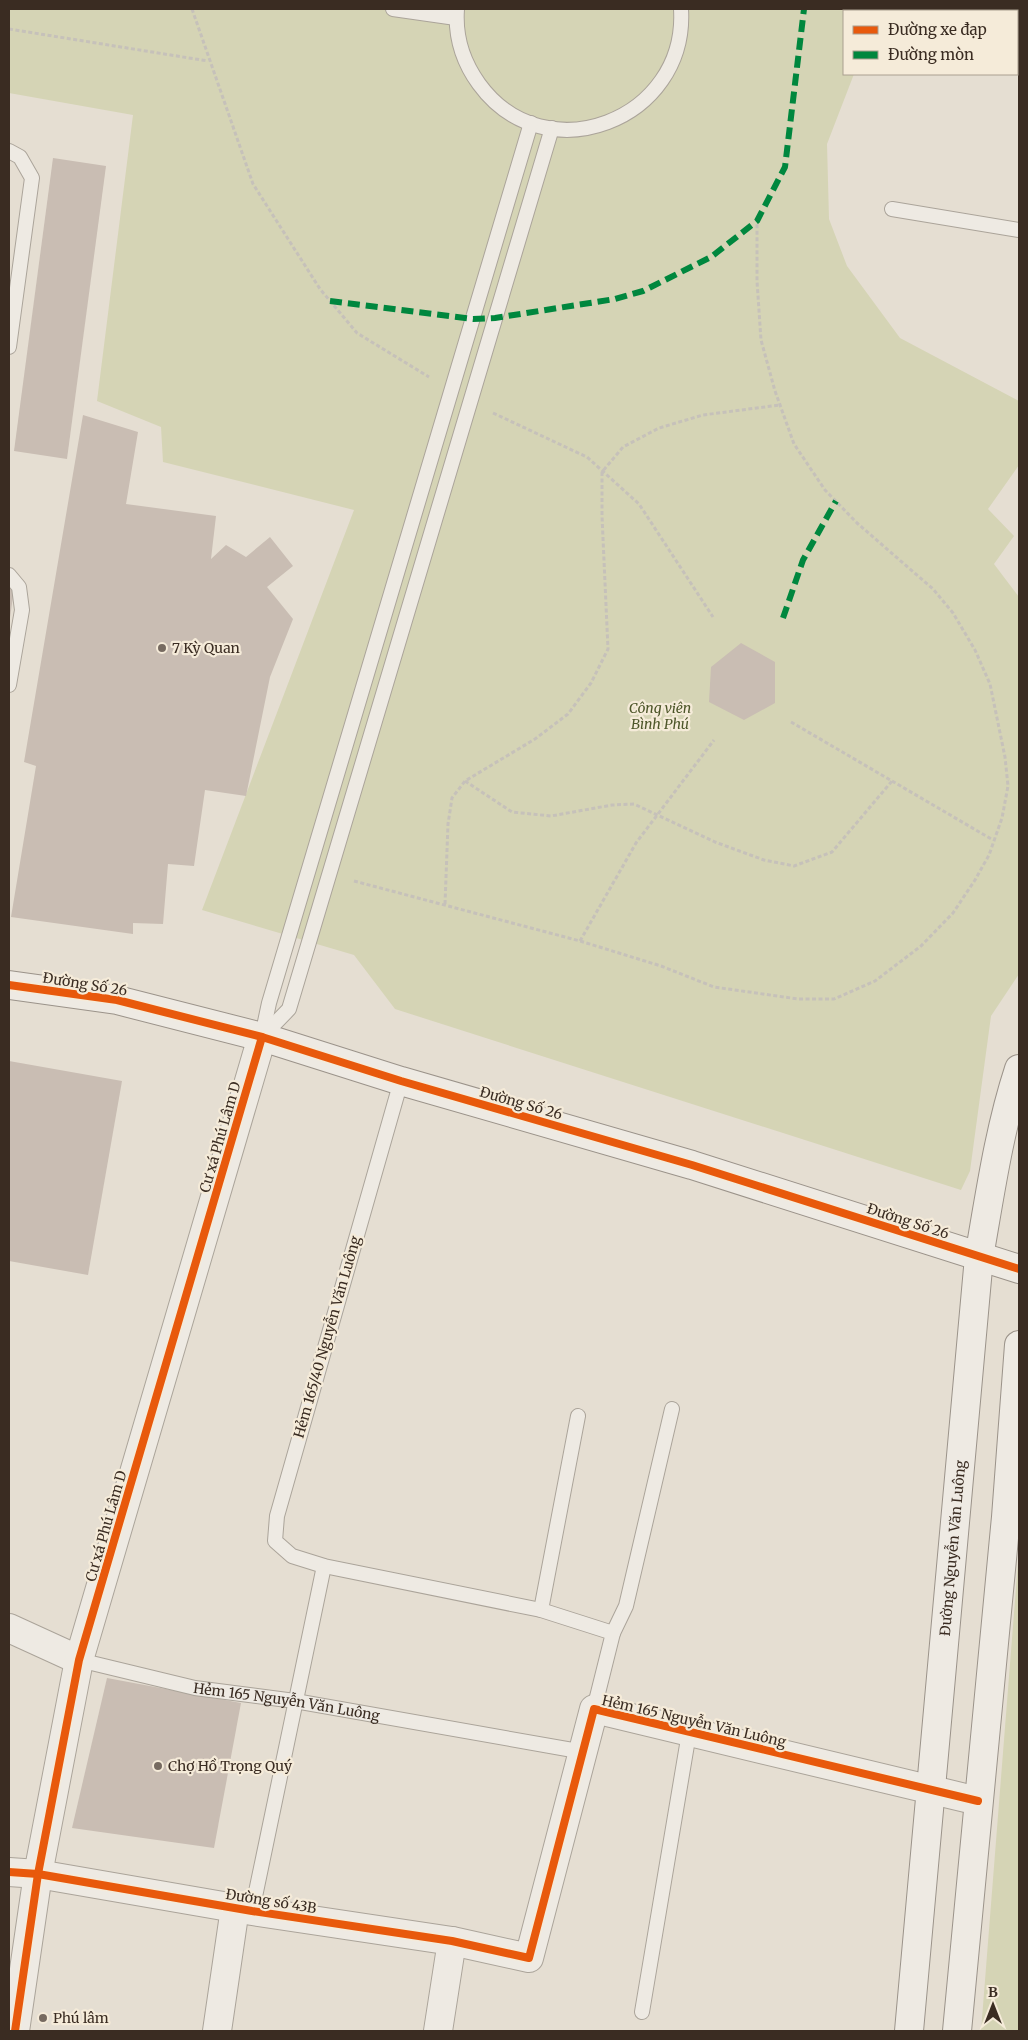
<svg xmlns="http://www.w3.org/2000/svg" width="1028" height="2040" font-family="Merriweather,serif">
	<rect width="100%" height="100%" fill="#e5ded2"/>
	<g fill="#d5d4b5">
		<polygon points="9,9 879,9 878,11 844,11 844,74 854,74 827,144 829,219 847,266 900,338 1019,401 1019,465 988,509 1014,536 994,564 1019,597 1019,974 991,1016 970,1171 961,1190 395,1009 354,955 202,910 354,510 163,462 161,427 97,401 133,115 9,93"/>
		<polygon points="1019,1548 1019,2031 981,2031 1019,1550"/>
	</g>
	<g fill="#c9bdb3">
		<polygon points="939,9 1019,9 1019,65 1017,65 1017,11 939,11"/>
		<polygon points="53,158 106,166 67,459 14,451"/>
		<polygon points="83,415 138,432 126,504 216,516 211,559 226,545 246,557 270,537 293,566 267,587 293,619 270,677 246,796 205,790 194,866 168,864 163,924 133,923 133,934 11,917 36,766 24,762"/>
		<polygon points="9,588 14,589 10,618 9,618"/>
		<polygon points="741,643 775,662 775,703 744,720 709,702 711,667"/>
		<polygon points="9,1061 122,1081 88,1275 9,1261"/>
		<polygon points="107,1678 241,1703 214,1848 72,1828"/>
	</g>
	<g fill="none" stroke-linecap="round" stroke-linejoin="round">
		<g stroke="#aba49a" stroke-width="16">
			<g id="lane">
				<polyline points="393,9 456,18"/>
				<path d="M457 9C455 36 463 62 479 84 545 175 688 120 681 9"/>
				<polyline points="9,151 20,157 32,178 9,347"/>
				<polyline points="892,209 1019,230"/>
				<polyline points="9,575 19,587 22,610 9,685"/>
				<polyline points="262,1036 269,1003 531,123"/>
				<polyline points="262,1037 289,1009 552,128"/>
				<polyline points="401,1081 277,1516 275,1541 292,1556 324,1566 541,1610 613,1633 594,1709"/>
				<polyline points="541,1610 578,1416"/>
				<polyline points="613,1633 626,1606 672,1409"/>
				<path id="s1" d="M79 1660 195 1688 295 1701 584 1752"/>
				<polyline points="252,1911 324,1566"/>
				<polyline points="642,2012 689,1733"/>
			</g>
		</g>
		<g stroke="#aba49a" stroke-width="30">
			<g id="street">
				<polyline points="9,1628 79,1660"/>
				<polyline points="9,1872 38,1874 252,1911 452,1941 529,1958 594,1709 978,1801"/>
				<polyline points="15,2031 38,1874 79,1660 262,1037"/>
				<polyline points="217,2031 235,1908"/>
				<polyline points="438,2031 452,1941"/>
			</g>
		</g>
		<g stroke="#9b938a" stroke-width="30">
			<g id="secondary">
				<polyline points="9,985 117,1000 262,1037 401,1081 692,1165 1019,1269"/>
				<path id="s2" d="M909 2031 979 1257C990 1194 999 1130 1019 1069"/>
				<polyline points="957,2031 1006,1517 1019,1345"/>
			</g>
		</g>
		<g stroke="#c6c1ba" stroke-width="3" stroke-dasharray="4 2.5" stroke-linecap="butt">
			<polyline points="192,9 253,184 320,289 357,333 429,377"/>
			<polyline points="9,29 208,61"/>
			<polyline points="493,413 587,457 639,504 713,617"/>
			<polyline points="791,722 993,840"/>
			<polyline points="465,781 512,812 551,816 612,805 634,804 715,842 764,860 794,866 832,852 892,781"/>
			<polyline points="354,881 580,941 661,966 714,987 798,999 834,999 875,981 921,946 953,913 975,880 989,855 1002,818 1008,786 1005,757 990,684 975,650 953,613 933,589 857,523 825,490 794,444 775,391 761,340 757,281 757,221"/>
			<polyline points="445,904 448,824 452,798 465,781 535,739 568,714 591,683 608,649 602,516 602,472 623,447 659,428 703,415 780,405"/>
			<polyline points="580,941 636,843 714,740"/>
		</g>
		<use href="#lane" stroke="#eeeae3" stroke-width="14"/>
		<use href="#street" stroke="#eeeae3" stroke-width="28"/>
		<use href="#secondary" stroke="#eeeae3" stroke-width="28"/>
		<g stroke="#00873e" stroke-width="6" stroke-dasharray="12 6" stroke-linecap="butt">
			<polyline points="330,301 473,319 495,318 615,299 643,291 711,257 757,221 785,167 804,9"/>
			<polyline points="783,618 803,560 836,501"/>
		</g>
		<g stroke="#f5ebd9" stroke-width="11">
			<g id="cycleway">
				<polyline points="9,985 117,1000 262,1037 401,1081 692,1165 1019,1269"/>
				<polyline points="9,1872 38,1874 252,1911 452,1941 529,1958 594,1709 978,1801"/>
				<polyline points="15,2031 38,1874 79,1660 262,1037"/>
			</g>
		</g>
		<use href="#cycleway" stroke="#e8590c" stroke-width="8"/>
	</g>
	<g fill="#766a60" stroke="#f5ebd9" stroke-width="2">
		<circle cx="162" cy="648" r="5"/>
		<circle cx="158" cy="1766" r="5"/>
		<circle cx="43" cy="2018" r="5"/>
	</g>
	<g text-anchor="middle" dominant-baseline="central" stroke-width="4.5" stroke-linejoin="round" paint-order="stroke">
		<g font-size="14" fill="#3a2c22" stroke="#f5ebd9" text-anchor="start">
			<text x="172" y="648">7 Kỳ Quan</text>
			<text x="168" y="1766">Chợ Hồ Trọng Quý</text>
			<text x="53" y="2018">Phú lâm</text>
		</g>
		<g font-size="14" font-style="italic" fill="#4d5629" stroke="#f5ebd9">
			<text x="660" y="708">Công viên<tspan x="660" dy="16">Bình Phú</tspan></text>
		</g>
		<g font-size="14" fill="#3a2c22" stroke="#f5ebd9">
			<text transform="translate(85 984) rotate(9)">Đường Số 26</text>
			<text transform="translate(521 1103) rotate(16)">Đường Số 26</text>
			<text transform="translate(220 1137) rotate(-74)">Cư xá Phú Lâm D</text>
			<text transform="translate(908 1221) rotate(18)">Đường Số 26</text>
			<text transform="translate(327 1337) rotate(-74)">Hẻm 165/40 Nguyễn Văn Luông</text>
			<text transform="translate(106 1526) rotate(-74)">Cư xá Phú Lâm D</text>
			<text stroke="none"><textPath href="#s2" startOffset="485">Đường Nguyễn Văn Luông</textPath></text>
			<text stroke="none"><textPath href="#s1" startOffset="212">Hẻm 165 Nguyễn Văn Luông</textPath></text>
			<text transform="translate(694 1721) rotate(13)">Hẻm 165 Nguyễn Văn Luông</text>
			<text transform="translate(271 1901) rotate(9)">Đường số 43B</text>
		</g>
	</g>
	<rect width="1028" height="2040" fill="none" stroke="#3a2c22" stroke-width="20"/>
	<rect x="843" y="10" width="175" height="65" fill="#f5ebd9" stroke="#aa9f90"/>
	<rect x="853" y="26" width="25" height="8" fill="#e8590c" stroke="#aa9f90"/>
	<text x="888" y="35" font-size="15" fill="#3a2c22">Đường xe đạp</text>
	<rect x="853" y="51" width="25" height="8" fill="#00873e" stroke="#aa9f90"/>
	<text x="888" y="60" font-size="15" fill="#3a2c22">Đường mòn</text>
	<g transform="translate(993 2005)" stroke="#f5ebd9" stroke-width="4" paint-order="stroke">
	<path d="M0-4L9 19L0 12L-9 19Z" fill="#3a2c22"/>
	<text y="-8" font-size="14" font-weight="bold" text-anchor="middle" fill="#3a2c22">B</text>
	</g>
</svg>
